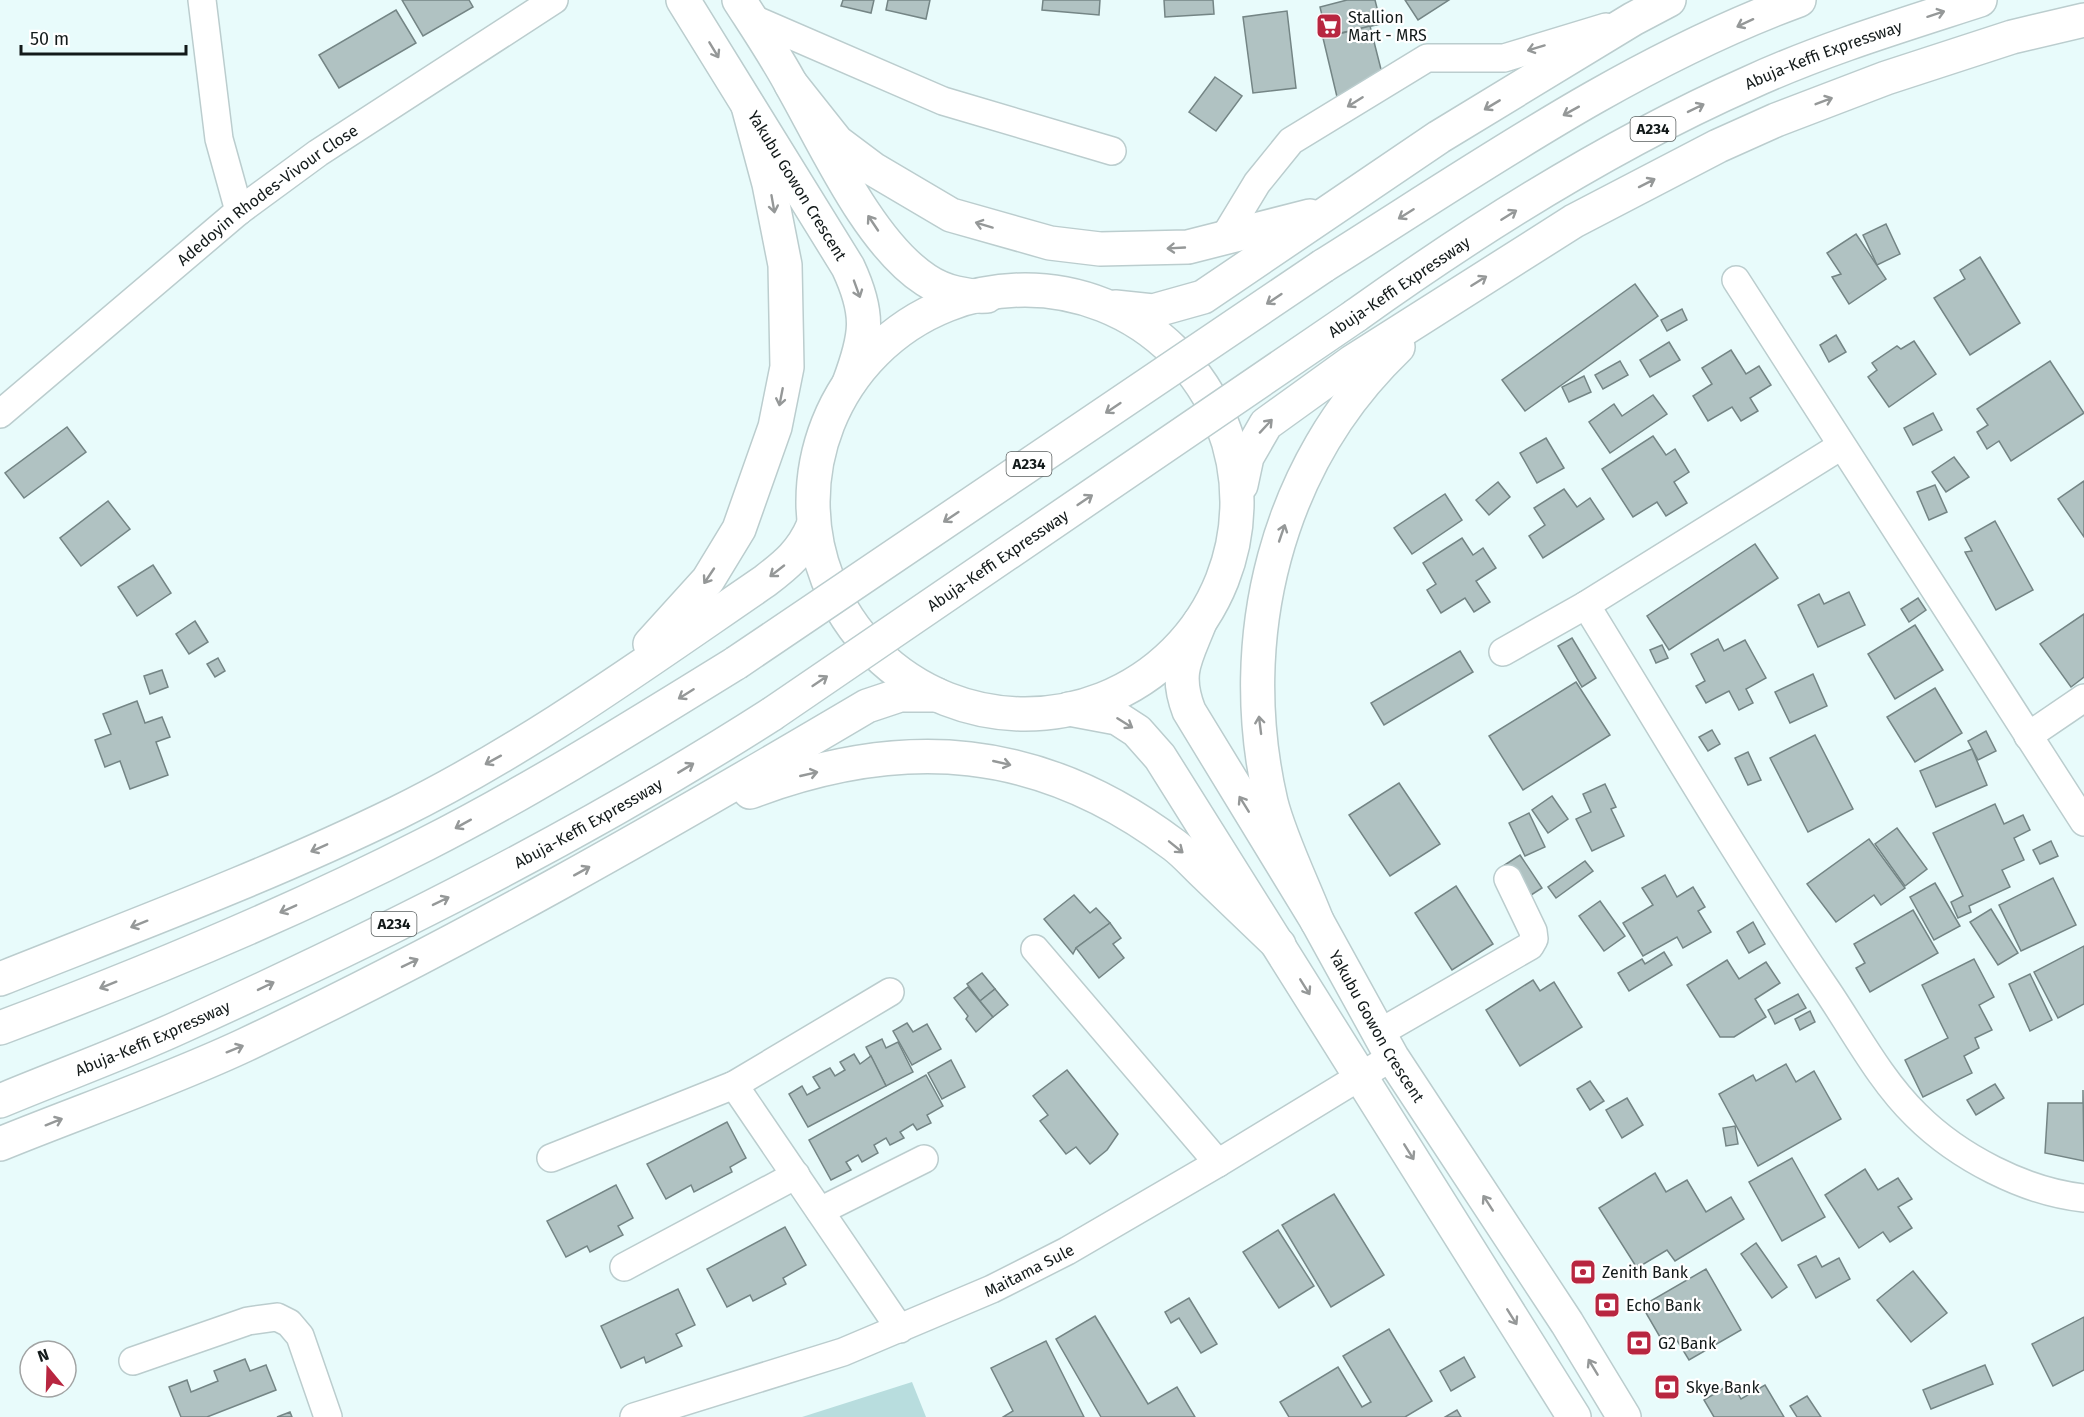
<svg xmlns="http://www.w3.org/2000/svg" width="2084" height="1417" font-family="'Fira Sans',sans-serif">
	<rect width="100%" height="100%" fill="#e8fbfb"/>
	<polygon fill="#b8ddde" points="912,1382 926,1417 802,1417"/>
	<g fill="#b0c2c2" stroke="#748585" stroke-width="1.5">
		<polygon points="402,0 469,0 473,7 423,36"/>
		<polygon points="843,0 874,0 871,13 841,6"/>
		<polygon points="888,0 930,0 926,19 886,10"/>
		<polygon points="1043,0 1100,0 1099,15 1042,10"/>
		<polygon points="1164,0 1213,0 1214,14 1165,17"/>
		<polygon points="1347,0 1375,0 1381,24 1327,36 1320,7"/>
		<polygon points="1405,0 1449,0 1418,20"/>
		<polygon points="396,10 416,43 339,88 319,55"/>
		<polygon points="1287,11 1296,88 1253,93 1243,17"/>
		<polygon points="1370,26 1386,89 1338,101 1323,38"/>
		<polygon points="1215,77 1242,96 1216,131 1189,112"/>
		<polygon points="1886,224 1900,254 1877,265 1863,235"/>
		<polygon points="1856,234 1886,279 1849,304 1832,277 1841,274 1827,253"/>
		<polygon points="1980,257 2020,323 1970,355 1934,298 1965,279 1960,270"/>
		<polygon points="1635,284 1658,316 1525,411 1502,380"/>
		<polygon points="1682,309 1687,320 1667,331 1661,320"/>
		<polygon points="1836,335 1846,352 1829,362 1820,345"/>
		<polygon points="1914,341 1936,374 1889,407 1868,377 1877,370 1872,363 1897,346 1901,349"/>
		<polygon points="1669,342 1680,360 1650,377 1640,360"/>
		<polygon points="1731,350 1746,374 1759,366 1771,385 1750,398 1758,411 1741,421 1732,407 1708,421 1693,396 1712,384 1702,368"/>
		<polygon points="1620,361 1628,375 1603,389 1595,375"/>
		<polygon points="2050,361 2084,413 2011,461 1999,441 1987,449 1977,432 1988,425 1977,409"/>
		<polygon points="1584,376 1591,392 1569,402 1562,387"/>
		<polygon points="1653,395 1667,414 1610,453 1589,422 1614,404 1622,416"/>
		<polygon points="1933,413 1942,430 1913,445 1904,428"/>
		<polygon points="67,427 86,452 24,498 5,473"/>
		<polygon points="1653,436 1666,455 1675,449 1689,472 1674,482 1687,503 1666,516 1657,502 1633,517 1602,469"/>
		<polygon points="1546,438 1564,468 1537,483 1520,453"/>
		<polygon points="1954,457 1969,477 1946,492 1932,472"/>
		<polygon points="2084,481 2084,537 2058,499"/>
		<polygon points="1498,482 1510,497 1489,515 1476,500"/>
		<polygon points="1935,485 1947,512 1929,520 1917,492"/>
		<polygon points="1564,489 1577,507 1590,498 1604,519 1543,558 1529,536 1545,525 1534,508"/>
		<polygon points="1445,494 1462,520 1412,554 1394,528"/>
		<polygon points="108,501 130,529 81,566 60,538"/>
		<polygon points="1995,521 2033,590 1996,610 1965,552 1972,551 1965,538"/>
		<polygon points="1462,538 1473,555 1483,548 1496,568 1476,581 1490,602 1474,612 1465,598 1441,613 1427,590 1436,584 1423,563"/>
		<polygon points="1755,544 1778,578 1669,650 1647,616"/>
		<polygon points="153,565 171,593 137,616 118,587"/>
		<polygon points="1849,592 1865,625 1818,647 1798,605 1819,594 1824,604"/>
		<polygon points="1918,598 1926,610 1909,622 1901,609"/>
		<polygon points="2084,614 2084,677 2071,687 2040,644"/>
		<polygon points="195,621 208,642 189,654 176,634"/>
		<polygon points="1915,625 1943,670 1895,699 1868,654"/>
		<polygon points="1572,638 1596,678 1582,687 1558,646"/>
		<polygon points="1718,639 1724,651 1745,640 1766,678 1746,689 1753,703 1739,710 1729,691 1706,703 1696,686 1705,681 1691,654"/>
		<polygon points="1662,645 1668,658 1656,663 1650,650"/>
		<polygon points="1460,651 1473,672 1384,725 1371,703"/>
		<polygon points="218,658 225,671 215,677 207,664"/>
		<polygon points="162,670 168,687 150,694 144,676"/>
		<polygon points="1813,674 1827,706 1790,723 1775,692"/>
		<polygon points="1576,682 1610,735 1523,790 1489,736"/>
		<polygon points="1935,688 1962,733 1915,762 1887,717"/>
		<polygon points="137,701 145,723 162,717 170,737 156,742 168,775 130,789 120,761 105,767 95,740 111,734 103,714"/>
		<polygon points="1712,730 1720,744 1708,751 1699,737"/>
		<polygon points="1986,731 1996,751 1978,760 1968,741"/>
		<polygon points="1815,735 1853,809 1808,832 1770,758"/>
		<polygon points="1972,749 1987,785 1936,807 1920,771"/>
		<polygon points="1748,752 1761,780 1748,785 1735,758"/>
		<polygon points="1399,783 1440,844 1390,876 1349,815"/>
		<polygon points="1605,784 1616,807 1611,809 1624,836 1592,851 1576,819 1591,812 1583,794"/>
		<polygon points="1552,796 1568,819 1548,833 1532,810"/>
		<polygon points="1995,804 2004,824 2023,815 2030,830 2014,838 2024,860 2002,870 2010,887 1969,906 1971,912 1958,918 1951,902 1963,896 1933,833"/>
		<polygon points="1529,813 1545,847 1525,856 1509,823"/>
		<polygon points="1897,828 1927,869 1905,886 1875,844"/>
		<polygon points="1869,839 1905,888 1881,905 1874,895 1836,922 1807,884"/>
		<polygon points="2051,841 2058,856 2040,864 2033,850"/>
		<polygon points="1520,855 1542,888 1525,899 1503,866"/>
		<polygon points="1585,861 1593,871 1556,898 1548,887"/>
		<polygon points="1665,875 1677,897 1693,887 1705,907 1698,911 1711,932 1683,948 1677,937 1643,956 1623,923 1653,905 1642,888"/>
		<polygon points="2053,878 2076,925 2021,951 1999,905"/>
		<polygon points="1935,883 1960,926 1934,940 1910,897"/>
		<polygon points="1456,886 1493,944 1452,970 1415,913"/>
		<polygon points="1074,895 1090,913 1096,908 1110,923 1076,948 1073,954 1044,919"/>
		<polygon points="1600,901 1625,936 1604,951 1579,916"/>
		<polygon points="1991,909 2018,953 1998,965 1970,922"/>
		<polygon points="1913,910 1938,953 1870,992 1856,968 1865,963 1854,944"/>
		<polygon points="1753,922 1765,944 1749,953 1737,932"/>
		<polygon points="1110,923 1121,938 1113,944 1124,958 1099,978 1076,948"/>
		<polygon points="2084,946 2084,1004 2058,1018 2034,972"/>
		<polygon points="1664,952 1672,965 1629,991 1618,973 1642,959 1645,964"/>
		<polygon points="1974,959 1994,997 1979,1005 1992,1030 1975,1038 1979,1048 1964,1056 1972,1073 1923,1097 1905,1060 1948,1038 1922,985"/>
		<polygon points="1727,960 1739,979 1766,962 1780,983 1755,999 1766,1017 1734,1037 1720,1037 1687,985"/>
		<polygon points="982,973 995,989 980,1001 967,984"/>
		<polygon points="2030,974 2052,1020 2030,1031 2009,984"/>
		<polygon points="1533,980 1540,991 1554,982 1582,1027 1520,1066 1486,1010"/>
		<polygon points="968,987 993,1017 976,1032 966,1019 968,1016 954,998"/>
		<polygon points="995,989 1008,1005 993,1017 980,1001"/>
		<polygon points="1798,994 1806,1008 1775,1024 1768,1010"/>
		<polygon points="1810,1011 1815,1022 1800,1030 1795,1019"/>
		<polygon points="907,1023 913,1032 927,1024 941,1049 912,1065 893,1031"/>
		<polygon points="882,1039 886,1048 898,1042 913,1072 886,1086 866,1047"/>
		<polygon points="854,1054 860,1064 871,1056 886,1086 808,1127 789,1094 802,1086 807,1095 820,1088 813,1077 830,1068 835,1076 845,1070 840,1062"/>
		<polygon points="951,1060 965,1087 942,1099 928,1073"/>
		<polygon points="1786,1064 1796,1082 1814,1071 1841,1119 1758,1166 1719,1094 1753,1075 1756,1081"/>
		<polygon points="1067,1070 1118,1134 1107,1150 1090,1164 1076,1147 1066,1154 1040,1121 1048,1115 1033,1096"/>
		<polygon points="926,1075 943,1106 927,1115 931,1123 917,1130 913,1124 900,1132 904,1138 890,1145 886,1138 874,1145 878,1153 862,1162 858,1155 846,1162 851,1170 831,1180 809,1140"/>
		<polygon points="1590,1081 1604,1101 1590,1110 1577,1089"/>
		<polygon points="1995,1084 2004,1098 1976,1115 1967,1100"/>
		<polygon points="2083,1090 2084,1161 2045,1153 2048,1103 2083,1103"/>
		<polygon points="1627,1098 1643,1125 1622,1138 1606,1110"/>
		<polygon points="727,1122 746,1158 730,1167 732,1172 694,1192 691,1185 666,1199 647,1164"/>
		<polygon points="1735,1126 1738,1144 1726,1146 1723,1128"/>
		<polygon points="1792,1158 1825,1217 1782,1241 1749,1182"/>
		<polygon points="1865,1169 1878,1190 1898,1178 1912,1199 1898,1207 1912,1228 1890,1242 1883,1232 1859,1248 1825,1195"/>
		<polygon points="1655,1173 1666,1192 1687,1180 1706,1212 1731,1197 1744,1219 1675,1261 1667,1250 1637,1268 1599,1208"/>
		<polygon points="616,1185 633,1218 618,1226 623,1235 590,1252 587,1246 566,1257 547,1221"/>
		<polygon points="1334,1194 1384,1275 1331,1307 1282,1225"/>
		<polygon points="785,1227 806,1265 783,1278 786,1284 753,1301 750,1295 727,1307 707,1269"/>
		<polygon points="1278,1230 1314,1286 1279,1308 1243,1252"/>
		<polygon points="1756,1243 1787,1287 1772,1298 1741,1254"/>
		<polygon points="1816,1256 1822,1267 1839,1258 1850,1279 1816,1298 1798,1265"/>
		<polygon points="1706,1269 1741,1330 1689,1360 1675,1337 1664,1344 1642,1306"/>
		<polygon points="1913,1271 1947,1313 1911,1342 1877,1300"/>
		<polygon points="678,1289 695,1325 676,1334 682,1346 646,1363 644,1357 621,1368 601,1326"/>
		<polygon points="1189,1298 1217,1344 1201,1353 1179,1318 1171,1323 1165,1312"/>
		<polygon points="1095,1316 1148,1404 1177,1387 1195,1417 1101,1417 1056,1339"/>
		<polygon points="2084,1317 2084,1370 2053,1386 2032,1344"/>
		<polygon points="1389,1329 1432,1401 1405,1417 1289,1417 1280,1402 1338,1367 1362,1407 1371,1402 1343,1356"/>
		<polygon points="1046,1341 1084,1417 1003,1417 1013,1411 991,1368"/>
		<polygon points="1464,1357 1475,1377 1451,1391 1440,1371"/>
		<polygon points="245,1359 250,1371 266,1365 276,1390 207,1417 181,1417 169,1387 187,1380 191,1392 218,1381 214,1371"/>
		<polygon points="1985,1365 1993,1384 1931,1409 1923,1390"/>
		<polygon points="1732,1383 1741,1399 1765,1385 1784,1417 1714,1417 1704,1400"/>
		<polygon points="1807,1396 1821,1417 1797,1417 1790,1406"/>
		<polygon points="1457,1410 1461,1417 1445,1417"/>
		<polygon points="290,1412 292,1417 277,1417"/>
	</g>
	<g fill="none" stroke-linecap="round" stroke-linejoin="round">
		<g stroke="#bbcdce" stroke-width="30">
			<g id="minor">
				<polyline points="202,0 219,139 239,211"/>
				<polyline points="749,17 943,101 1112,151"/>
				<polyline points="1223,239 1257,183 1291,141 1427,58 1504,58 1606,27"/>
				<polyline points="1736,280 2084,822"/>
				<path id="s1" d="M0 414 239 211 318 153 554 0"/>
				<path d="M1586 605C1664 732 1740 862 1824 986 1853 1028 1879 1079 1916 1115 1958 1157 2025 1192 2084 1198"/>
				<polyline points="1503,652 1586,605 1841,446"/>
				<polyline points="2028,736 2084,698"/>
				<polyline points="1035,949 1218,1163"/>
				<polyline points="1379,1033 1530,946 1534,939 1533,931 1508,879"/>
				<polyline points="734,1085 900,1329"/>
				<polyline points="551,1158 734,1085 890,992"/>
				<polyline points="820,1211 924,1159"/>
				<polyline points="624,1267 796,1175"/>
				<polyline points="133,1361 248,1321 277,1317 289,1323 300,1336 328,1417"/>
				<path id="s2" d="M634 1417 843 1352 992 1289 1067 1251 1218 1163 1392 1057"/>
			</g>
		</g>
		<g stroke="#bbcdce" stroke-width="36">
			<g id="major">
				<path id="s3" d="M683 0 848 267C870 314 867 335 849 383"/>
				<path d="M739 0C757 28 776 56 792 86 825 144 869 243 926 280 944 292 967 297 987 296"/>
				<path id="s4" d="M1200 622C1186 658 1174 672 1189 711L1317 921 1392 1057 1567 1323 1624 1417"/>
				<polyline points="1069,709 1117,718 1137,731 1160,757 1574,1417"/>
			</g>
		</g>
		<g stroke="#bbcdce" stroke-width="36">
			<g id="highway">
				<polyline points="791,84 837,142 873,169 951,215 1050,243 1100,249 1188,247 1310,216"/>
				<path d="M1323 266C1476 170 1628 63 1799 0"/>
				<circle cx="1025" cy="502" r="212"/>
				<polyline points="1115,307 1153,311 1203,297 1439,137 1633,19 1669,0"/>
				<path id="s5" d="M1355 316C1478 228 1611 144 1749 83 1823 49 1903 25 1980 0"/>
				<polyline points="1241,485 1247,457 1266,424 1352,362 1574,221 1718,146 1776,120 1886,78 2012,37 2084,20"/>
				<polyline points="650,644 708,580 739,529 775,427 787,367 785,265 769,184 748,106"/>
				<path d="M750 792C904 734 1040 744 1174 845 1185 853 1196 866 1207 876 1231 899 1255 922 1279 945"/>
				<path d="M1317 921C1303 885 1280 838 1271 802 1233 639 1276 464 1398 347"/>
				<path d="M0 979C133 926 268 876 397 813 527 749 645 663 765 581 786 565 802 552 813 526"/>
				<path d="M0 1028C144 974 289 914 426 844 532 790 634 726 736 663"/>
				<path id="s6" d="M0 1101C60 1076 121 1054 180 1027 383 935 585 834 772 714"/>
				<path d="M0 1144C81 1111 166 1082 245 1045 459 944 664 826 867 706L900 695H937"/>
			</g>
		</g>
		<use href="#minor" stroke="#fff" stroke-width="27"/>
		<use href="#major" stroke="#fff" stroke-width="33"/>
		<use href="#highway" stroke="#fff" stroke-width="33"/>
		<g stroke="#bbcdce" stroke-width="36" stroke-linecap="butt">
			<g id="highway-bridge">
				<polyline points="736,663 1323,266"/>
				<path id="s7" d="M772 714 1355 316"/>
			</g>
		</g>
		<use href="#highway-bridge" stroke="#fff" stroke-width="33"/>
	</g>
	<defs><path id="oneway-shaft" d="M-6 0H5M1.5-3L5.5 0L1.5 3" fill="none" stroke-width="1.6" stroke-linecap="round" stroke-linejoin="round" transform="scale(1.5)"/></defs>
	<g stroke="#959898">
		<use href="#oneway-shaft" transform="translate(1936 14) rotate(-18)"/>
		<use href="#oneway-shaft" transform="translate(1745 23) rotate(155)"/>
		<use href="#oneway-shaft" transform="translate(1536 48) rotate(163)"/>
		<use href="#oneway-shaft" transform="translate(714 50) rotate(59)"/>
		<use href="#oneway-shaft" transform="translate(1824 101) rotate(-21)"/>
		<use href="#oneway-shaft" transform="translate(1355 102) rotate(148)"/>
		<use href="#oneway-shaft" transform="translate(1492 105) rotate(149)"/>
		<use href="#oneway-shaft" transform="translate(1696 108) rotate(-26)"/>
		<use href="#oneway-shaft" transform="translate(1571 111) rotate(151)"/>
		<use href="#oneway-shaft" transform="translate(1647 183) rotate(-27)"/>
		<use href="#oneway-shaft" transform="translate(773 204) rotate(80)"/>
		<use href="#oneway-shaft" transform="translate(1406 214) rotate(148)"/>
		<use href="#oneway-shaft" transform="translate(1509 215) rotate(-32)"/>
		<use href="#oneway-shaft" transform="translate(873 223) rotate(-124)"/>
		<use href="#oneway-shaft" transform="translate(984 225) rotate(-163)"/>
		<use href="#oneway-shaft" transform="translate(1176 248) rotate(177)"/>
		<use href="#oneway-shaft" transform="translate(1479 281) rotate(-32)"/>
		<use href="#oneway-shaft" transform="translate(857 289) rotate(70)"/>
		<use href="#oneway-shaft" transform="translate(1274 299) rotate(146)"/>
		<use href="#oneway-shaft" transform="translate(781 397) rotate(101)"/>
		<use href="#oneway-shaft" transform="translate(1113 408) rotate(146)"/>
		<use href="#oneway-shaft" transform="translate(1266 426) rotate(-47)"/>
		<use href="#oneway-shaft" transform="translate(1085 500) rotate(-34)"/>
		<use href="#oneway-shaft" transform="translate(951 517) rotate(146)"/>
		<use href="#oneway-shaft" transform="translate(1282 533) rotate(-71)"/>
		<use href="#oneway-shaft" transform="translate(777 571) rotate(142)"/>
		<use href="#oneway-shaft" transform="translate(709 576) rotate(124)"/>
		<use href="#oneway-shaft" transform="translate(820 681) rotate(-34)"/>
		<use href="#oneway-shaft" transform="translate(686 694) rotate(148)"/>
		<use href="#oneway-shaft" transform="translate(1125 723) rotate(32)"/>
		<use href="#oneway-shaft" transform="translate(1260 725) rotate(-97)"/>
		<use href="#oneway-shaft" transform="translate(493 760) rotate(151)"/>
		<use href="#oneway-shaft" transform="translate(1002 763) rotate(13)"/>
		<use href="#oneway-shaft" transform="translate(686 768) rotate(-31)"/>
		<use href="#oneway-shaft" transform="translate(809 774) rotate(-13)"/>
		<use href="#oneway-shaft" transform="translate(1244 804) rotate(-122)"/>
		<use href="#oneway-shaft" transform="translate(463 824) rotate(151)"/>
		<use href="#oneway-shaft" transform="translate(1176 847) rotate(39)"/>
		<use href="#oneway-shaft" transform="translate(319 848) rotate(156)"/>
		<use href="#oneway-shaft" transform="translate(582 871) rotate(-29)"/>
		<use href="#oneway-shaft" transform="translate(441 901) rotate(-26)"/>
		<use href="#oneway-shaft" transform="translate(288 909) rotate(156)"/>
		<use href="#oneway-shaft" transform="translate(139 924) rotate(158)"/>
		<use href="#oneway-shaft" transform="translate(410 963) rotate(-26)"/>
		<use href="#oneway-shaft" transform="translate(108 985) rotate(158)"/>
		<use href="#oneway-shaft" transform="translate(266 986) rotate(-26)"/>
		<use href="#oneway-shaft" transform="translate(1305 987) rotate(58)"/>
		<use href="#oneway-shaft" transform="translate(235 1049) rotate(-22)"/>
		<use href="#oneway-shaft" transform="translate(54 1122) rotate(-22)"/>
		<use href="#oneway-shaft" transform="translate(1409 1152) rotate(58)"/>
		<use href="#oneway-shaft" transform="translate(1488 1203) rotate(-123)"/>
		<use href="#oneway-shaft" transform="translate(1512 1317) rotate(58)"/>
		<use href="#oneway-shaft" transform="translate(1593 1367) rotate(-121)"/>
	</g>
	<defs>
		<g id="supermarket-square" transform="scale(1.35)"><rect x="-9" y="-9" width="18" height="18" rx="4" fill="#b82640" stroke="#fff"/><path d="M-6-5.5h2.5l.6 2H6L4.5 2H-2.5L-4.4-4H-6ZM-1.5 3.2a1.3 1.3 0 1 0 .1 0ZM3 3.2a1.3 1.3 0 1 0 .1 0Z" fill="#fff"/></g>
		<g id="bank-square" transform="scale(1.35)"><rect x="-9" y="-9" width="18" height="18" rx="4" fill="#b82640" stroke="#fff"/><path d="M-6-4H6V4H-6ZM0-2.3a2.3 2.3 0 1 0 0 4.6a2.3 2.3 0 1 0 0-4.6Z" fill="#fff"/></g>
	</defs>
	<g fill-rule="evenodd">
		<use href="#supermarket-square" x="1329" y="26"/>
		<use href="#bank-square" x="1583" y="1272"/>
		<use href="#bank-square" x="1607" y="1305"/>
		<use href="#bank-square" x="1639" y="1343"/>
		<use href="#bank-square" x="1667" y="1387"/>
	</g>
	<g text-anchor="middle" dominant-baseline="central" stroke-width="4.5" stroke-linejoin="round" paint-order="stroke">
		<g fill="#fff" stroke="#5a5f5f" stroke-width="1.5">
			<rect x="1630.5" y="117" width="45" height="24" rx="4.5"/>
			<rect x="1006.5" y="452" width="45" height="24" rx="4.5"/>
			<rect x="371.5" y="912" width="45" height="24" rx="4.5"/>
		</g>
		<g font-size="15" font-weight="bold" fill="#131a1a">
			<text x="1653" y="129">A234</text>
			<text x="1029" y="464">A234</text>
			<text x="394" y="924">A234</text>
		</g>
		<g font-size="16" fill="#131a1a" stroke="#fff" text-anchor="start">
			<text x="1348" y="17">Stallion<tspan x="1348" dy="18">Mart - MRS</tspan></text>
			<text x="1602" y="1272">Zenith Bank</text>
			<text x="1626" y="1305">Echo Bank</text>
			<text x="1658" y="1343">G2 Bank</text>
			<text x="1686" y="1387">Skye Bank</text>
		</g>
		<g font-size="16" fill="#131a1a" stroke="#fff">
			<text stroke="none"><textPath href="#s5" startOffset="538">Abuja-Keffi Expressway</textPath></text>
			<text stroke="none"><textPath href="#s3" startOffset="218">Yakubu Gowon Crescent</textPath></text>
			<text stroke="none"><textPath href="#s1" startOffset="346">Adedoyin Rhodes-Vivour Close</textPath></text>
			<text transform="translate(1399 287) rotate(-34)">Abuja-Keffi Expressway</text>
			<text stroke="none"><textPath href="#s7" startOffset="273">Abuja-Keffi Expressway</textPath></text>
			<text stroke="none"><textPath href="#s6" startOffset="651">Abuja-Keffi Expressway</textPath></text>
			<text stroke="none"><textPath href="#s4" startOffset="460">Yakubu Gowon Crescent</textPath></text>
			<text stroke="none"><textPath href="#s6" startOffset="165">Abuja-Keffi Expressway</textPath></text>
			<text stroke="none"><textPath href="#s2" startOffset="422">Maitama Sule</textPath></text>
		</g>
	</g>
	<g transform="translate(48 1369) rotate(341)"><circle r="28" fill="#ffffff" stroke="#a1a3a3" stroke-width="1.5"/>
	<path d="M0-4.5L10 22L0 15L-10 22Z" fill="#b82640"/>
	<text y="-9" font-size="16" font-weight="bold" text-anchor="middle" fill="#131a1a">N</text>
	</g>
	<path d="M21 45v9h165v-9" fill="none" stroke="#131a1a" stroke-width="3"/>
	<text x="30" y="45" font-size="18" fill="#131a1a" stroke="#ffffff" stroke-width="4.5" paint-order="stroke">50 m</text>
</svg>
